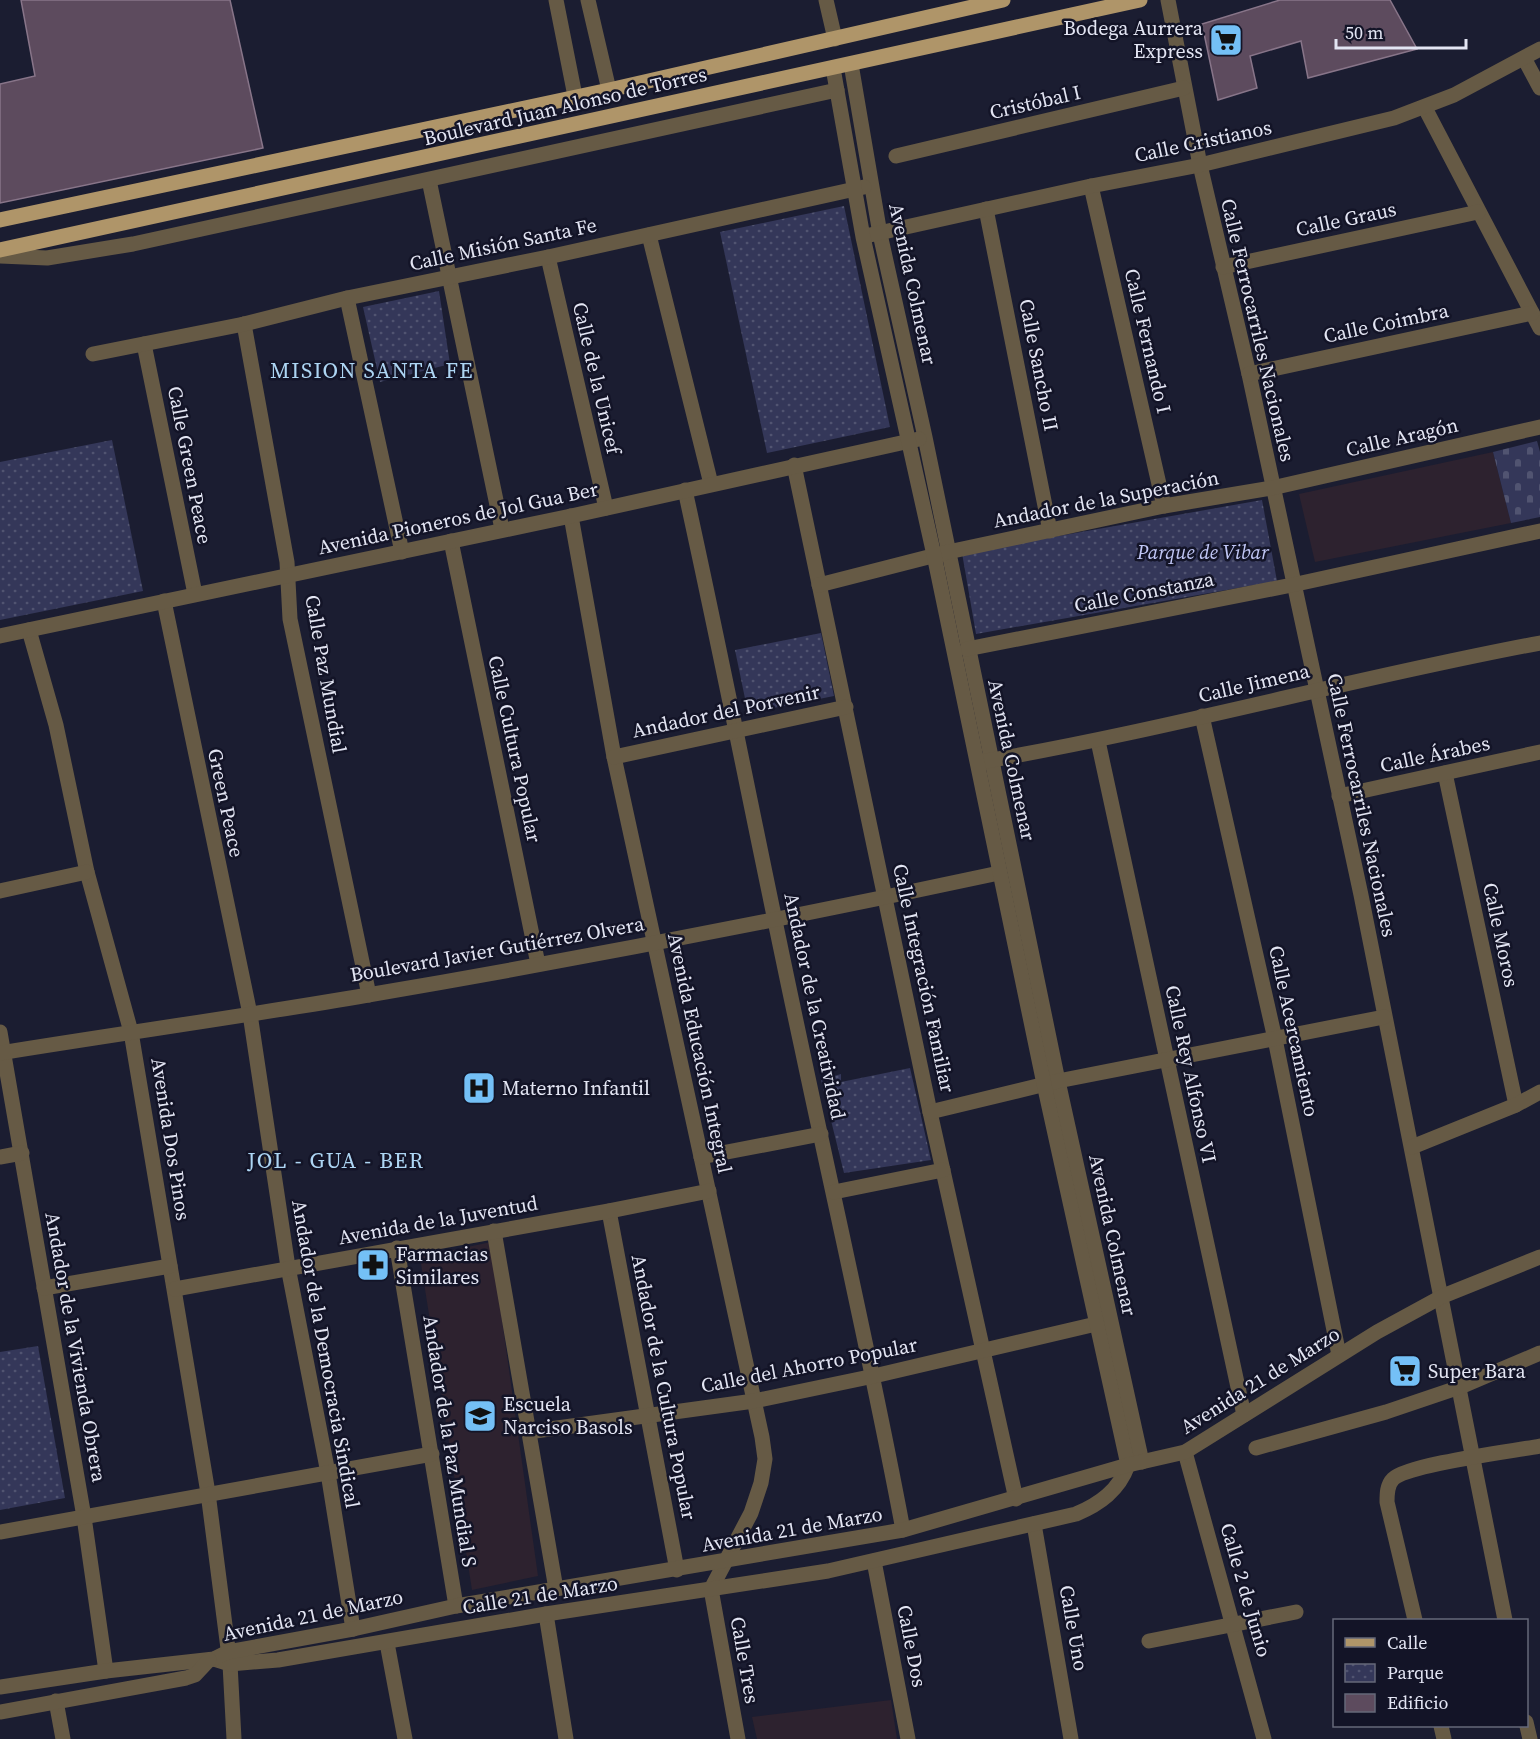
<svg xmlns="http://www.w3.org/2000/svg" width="1540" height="1739" font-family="'Source Serif 4',serif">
	<defs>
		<pattern id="cemetery-stones" width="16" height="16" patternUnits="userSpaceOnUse" patternTransform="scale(1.5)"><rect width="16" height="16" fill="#343759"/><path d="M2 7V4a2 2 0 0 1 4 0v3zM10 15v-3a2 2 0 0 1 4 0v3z" fill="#515471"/></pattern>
		<pattern id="park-dots" width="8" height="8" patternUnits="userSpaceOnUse" patternTransform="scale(1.5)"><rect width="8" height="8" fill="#343759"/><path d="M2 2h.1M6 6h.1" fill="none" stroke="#515471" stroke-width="1.8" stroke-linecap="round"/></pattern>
	</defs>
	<rect width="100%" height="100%" fill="#1b1d31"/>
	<g fill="#2d222f">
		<polygon points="1493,452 1511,523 1315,562 1299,494"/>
		<polygon points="491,1242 538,1576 472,1590 420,1257"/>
		<polygon points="891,1700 897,1739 757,1739 752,1717"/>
	</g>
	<polygon fill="url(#cemetery-stones)" points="1537,441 1540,452 1540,517 1511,523 1493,452"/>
	<g fill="url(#park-dots)">
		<polygon points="844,206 890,427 767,453 720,232"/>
		<polygon points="439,291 450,364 380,382 363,307"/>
		<polygon points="112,440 143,591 0,620 0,462"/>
		<polygon points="1262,500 1277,581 976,634 962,553"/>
		<polygon points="821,633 834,696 748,713 735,650"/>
		<polygon points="910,1068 931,1160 844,1173 821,1080 841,1074 841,1082"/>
		<polygon points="38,1346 65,1498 0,1510 0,1352"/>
	</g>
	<g fill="#5d4b5e" stroke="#887589" stroke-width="1.5">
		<polygon points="21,0 230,0 263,148 0,203 0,84 35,76"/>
		<polygon points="1280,0 1390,0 1417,49 1308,78 1301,41 1250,56 1257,88 1218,100 1202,24"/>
	</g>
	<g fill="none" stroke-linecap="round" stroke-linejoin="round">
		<g stroke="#665a45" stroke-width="15">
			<polyline points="556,0 575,96"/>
			<polyline points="588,0 609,90"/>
			<polyline points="826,0 835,39"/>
			<polyline points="1168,0 1200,165 1249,374 1361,895 1505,1620"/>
			<polyline points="1524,58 1540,88"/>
			<polyline points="851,64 880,234 925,437 1058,1081 1142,1462"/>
			<polyline points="1425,108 1540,328"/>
			<polyline points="896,156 1184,88"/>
			<polyline points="429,180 502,529"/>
			<polyline points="1091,186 1164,506"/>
			<polyline points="986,209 1050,531"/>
			<polyline points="649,235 711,484"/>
			<polyline points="870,235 1091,186 1200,165 1394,118 1454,95 1540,49"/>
			<polyline points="0,256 47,258 133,244 837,90"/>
			<polyline points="548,257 606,508"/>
			<polyline points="1223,267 1478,212"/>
			<polyline points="347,298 402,552"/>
			<polyline points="244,324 287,562 290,619 369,995"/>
			<polyline points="144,344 195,594"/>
			<polyline points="93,354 244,324 347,298 548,257 864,187"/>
			<polyline points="1249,374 1532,313"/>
			<polyline points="794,465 930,1112 1016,1499"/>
			<path d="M685 490C726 676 762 863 802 1049 836 1210 873 1369 903 1530"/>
			<polyline points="571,516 614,757 762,1437 765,1459 761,1483 751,1513 711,1589 738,1739"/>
			<polyline points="451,541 538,964"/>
			<polyline points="819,585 948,552 1164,506 1272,488 1540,427"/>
			<polyline points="164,601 250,1014 288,1267 328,1473 353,1629"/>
			<polyline points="29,630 56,725 87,872 131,1032 208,1493 230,1664 234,1739"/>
			<polyline points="0,636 571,516 919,439"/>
			<polyline points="967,649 1292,585 1540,531"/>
			<polyline points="1202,716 1275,1039 1339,1355"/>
			<polyline points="1098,741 1244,1415"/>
			<polyline points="614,757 846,707"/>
			<path d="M980 762C1168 730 1352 678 1540 643"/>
			<polyline points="1445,773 1516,1105"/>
			<polyline points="1339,796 1540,752"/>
			<polyline points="0,891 87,872"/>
			<polyline points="0,1032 84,1517 106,1671"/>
			<path d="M0 1053C123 1033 246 1016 368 995 579 959 790 918 999 873"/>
			<polyline points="930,1112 1058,1081 1384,1017"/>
			<polyline points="1412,1147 1516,1105 1540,1092"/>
			<polyline points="0,1157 22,1153"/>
			<polyline points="701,1157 821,1134"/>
			<polyline points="834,1192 943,1170"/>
			<polyline points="609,1211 677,1570"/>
			<polyline points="494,1231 556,1589"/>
			<polyline points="397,1248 456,1606"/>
			<polyline points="44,1288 170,1266"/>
			<polyline points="175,1289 609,1211 709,1191"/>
			<polyline points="528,1432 754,1401 874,1376 1096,1324"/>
			<polyline points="1256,1448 1386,1412 1460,1387 1540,1353"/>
			<polyline points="1185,1452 1264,1739"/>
			<polyline points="1034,1524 1071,1739"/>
			<polyline points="0,1532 432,1454"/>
			<polyline points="874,1561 908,1739"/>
			<polyline points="546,1614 566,1739"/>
			<path d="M1415 1620 1387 1502C1387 1494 1387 1485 1393 1479 1408 1464 1514 1451 1540 1446"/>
			<polyline points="1149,1641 1296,1612"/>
			<polyline points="387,1643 405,1739"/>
			<path d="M214 1659 230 1664 278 1660 546 1614 828 1571 1076 1514C1100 1504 1119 1490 1128 1465L1044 1084 934 555 863 237 833 68"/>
			<polyline points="0,1687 106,1671 214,1659 228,1652 353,1629 456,1606 903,1530 1128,1465 1185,1452 1377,1332 1443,1296 1540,1257"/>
			<polyline points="56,1701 63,1739"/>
			<polyline points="0,1712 186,1678 195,1675 209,1660"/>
			<polyline points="1526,1722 1530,1739"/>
			<polyline points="1441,1726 1444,1739"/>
		</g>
		<g stroke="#af9569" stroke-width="15">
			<polyline points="0,220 609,90 1003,0"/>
			<polyline points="0,250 1140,0"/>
		</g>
	</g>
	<defs>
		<g id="supermarket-square" transform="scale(1.725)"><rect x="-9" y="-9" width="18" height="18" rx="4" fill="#74c0f6" stroke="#131427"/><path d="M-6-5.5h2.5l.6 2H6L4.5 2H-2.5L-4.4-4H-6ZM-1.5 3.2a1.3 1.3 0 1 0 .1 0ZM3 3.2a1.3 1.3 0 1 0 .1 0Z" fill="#111"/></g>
		<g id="hospital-square" transform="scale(1.725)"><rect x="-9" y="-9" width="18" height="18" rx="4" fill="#74c0f6" stroke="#131427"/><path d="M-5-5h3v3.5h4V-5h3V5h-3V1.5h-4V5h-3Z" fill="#111"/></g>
		<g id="pharmacy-square" transform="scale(1.725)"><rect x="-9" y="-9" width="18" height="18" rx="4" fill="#74c0f6" stroke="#131427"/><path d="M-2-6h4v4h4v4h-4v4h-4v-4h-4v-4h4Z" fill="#111"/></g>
		<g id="school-square" transform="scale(1.725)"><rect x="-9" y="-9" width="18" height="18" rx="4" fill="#74c0f6" stroke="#131427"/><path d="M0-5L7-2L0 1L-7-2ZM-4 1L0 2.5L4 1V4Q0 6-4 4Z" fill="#111"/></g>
	</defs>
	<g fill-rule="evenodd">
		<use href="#supermarket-square" x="1226" y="40"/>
		<use href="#hospital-square" x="479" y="1088"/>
		<use href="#pharmacy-square" x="373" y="1265"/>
		<use href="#supermarket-square" x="1405" y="1371"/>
		<use href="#school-square" x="480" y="1416"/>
	</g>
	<g text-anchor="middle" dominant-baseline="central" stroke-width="5" stroke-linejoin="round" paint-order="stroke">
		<g font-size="20" fill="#e3e5f3" stroke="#131427" text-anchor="start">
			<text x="1203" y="28" text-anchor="end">Bodega Aurrera<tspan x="1203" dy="23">Express</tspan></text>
			<text x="502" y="1088">Materno Infantil</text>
			<text x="396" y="1254">Farmacias<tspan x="396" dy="23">Similares</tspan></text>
			<text x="1428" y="1371">Super Bara</text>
			<text x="503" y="1404">Escuela<tspan x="503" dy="23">Narciso Basols</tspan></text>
		</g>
		<g font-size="20" fill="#e3e5f3" stroke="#131427">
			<text transform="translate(1035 102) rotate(-13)">Cristóbal I</text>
			<text transform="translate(565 106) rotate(-13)">Boulevard Juan Alonso de Torres</text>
			<text transform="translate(1203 141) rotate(-12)">Calle Cristianos</text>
			<text transform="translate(1346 219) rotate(-12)">Calle Graus</text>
			<text transform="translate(503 244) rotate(-12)">Calle Misión Santa Fe</text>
			<text transform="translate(913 284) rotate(78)">Avenida Colmenar</text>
			<text transform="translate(1386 323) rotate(-12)">Calle Coimbra</text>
			<text transform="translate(1258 330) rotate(77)">Calle Ferrocarriles Nacionales</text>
			<text transform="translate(1148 341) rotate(77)">Calle Fernando I</text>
			<text transform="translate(1039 365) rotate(79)">Calle Sancho II</text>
			<text transform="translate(597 378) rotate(77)">Calle de la Unicef</text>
			<text transform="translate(1402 437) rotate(-13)">Calle Aragón</text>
			<text transform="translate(190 465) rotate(79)">Calle Green Peace</text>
			<text transform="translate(1106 499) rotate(-11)">Andador de la Superación</text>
			<text transform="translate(458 518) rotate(-12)">Avenida Pioneros de Jol Gua Ber</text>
			<text transform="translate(1144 592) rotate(-11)">Calle Constanza</text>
			<text transform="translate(326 674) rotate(80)">Calle Paz Mundial</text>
			<text transform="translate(1254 683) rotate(-13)">Calle Jimena</text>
			<text transform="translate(726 711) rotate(-12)">Andador del Porvenir</text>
			<text transform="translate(515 749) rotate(78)">Calle Cultura Popular</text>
			<text transform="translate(1435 754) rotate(-12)">Calle Árabes</text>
			<text transform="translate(1012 760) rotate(78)">Avenida Colmenar</text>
			<text transform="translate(226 803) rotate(78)">Green Peace</text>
			<text transform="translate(1362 805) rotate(78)">Calle Ferrocarriles Nacionales</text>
			<text transform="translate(1501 935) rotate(78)">Calle Moros</text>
			<text transform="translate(497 949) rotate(-10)">Boulevard Javier Gutiérrez Olvera</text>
			<text transform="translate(924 978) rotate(78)">Calle Integración Familiar</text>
			<text transform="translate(815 1006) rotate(78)">Andador de la Creatividad</text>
			<text transform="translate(1294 1031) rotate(78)">Calle Acercamiento</text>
			<text transform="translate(700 1053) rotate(78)">Avenida Educación Integral</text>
			<text transform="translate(1191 1074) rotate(78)">Calle Rey Alfonso VI</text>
			<text transform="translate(171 1139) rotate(81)">Avenida Dos Pinos</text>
			<text transform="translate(438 1220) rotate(-10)">Avenida de la Juventud</text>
			<text transform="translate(1113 1235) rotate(78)">Avenida Colmenar</text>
			<text transform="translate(76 1347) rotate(80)">Andador de la Vivienda Obrera</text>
			<text transform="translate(326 1354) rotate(80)">Andador de la Democracia Sindical</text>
			<text transform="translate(809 1365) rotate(-11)">Calle del Ahorro Popular</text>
			<text transform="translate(1260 1380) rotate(-32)">Avenida 21 de Marzo</text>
			<text transform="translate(664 1387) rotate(79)">Andador de la Cultura Popular</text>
			<text transform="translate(450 1441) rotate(81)">Andador de la Paz Mundial S</text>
			<text transform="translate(792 1529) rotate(-10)">Avenida 21 de Marzo</text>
			<text transform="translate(1246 1590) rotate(74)">Calle 2 de Junio</text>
			<text transform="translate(540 1595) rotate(-9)">Calle 21 de Marzo</text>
			<text transform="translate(313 1615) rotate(-12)">Avenida 21 de Marzo</text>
			<text transform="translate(1074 1628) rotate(80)">Calle Uno</text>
			<text transform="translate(912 1646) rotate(79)">Calle Dos</text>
			<text transform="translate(745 1660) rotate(80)">Calle Tres</text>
		</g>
		<g font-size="20" font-style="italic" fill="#c1c7f6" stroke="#131427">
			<text x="1203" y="552">Parque de Vibar</text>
		</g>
		<g font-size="22" letter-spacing="1.5" fill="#add5f3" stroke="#131427">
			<text x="372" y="370">MISION SANTA FE</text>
			<text x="336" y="1160">JOL - GUA - BER</text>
		</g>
	</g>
	<rect x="1333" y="1619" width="195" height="108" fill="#131427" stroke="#666879" stroke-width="1.5"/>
	<rect x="1345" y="1638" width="30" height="9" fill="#af9569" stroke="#666879" stroke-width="1.5"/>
	<text x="1387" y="1649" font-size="18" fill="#e3e5f3">Calle</text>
	<rect x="1345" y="1664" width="30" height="18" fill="url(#park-dots)" stroke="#666879" stroke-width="1.5"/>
	<text x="1387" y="1679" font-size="18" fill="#e3e5f3">Parque</text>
	<rect x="1345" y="1694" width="30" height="18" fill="#5d4b5e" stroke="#666879" stroke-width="1.5"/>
	<text x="1387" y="1709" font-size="18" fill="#e3e5f3">Edificio</text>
	<path d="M1336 39v9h130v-9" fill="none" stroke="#e3e5f3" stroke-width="3"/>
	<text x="1345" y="39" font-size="18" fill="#e3e5f3" stroke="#131427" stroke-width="4.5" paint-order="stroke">50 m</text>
</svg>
